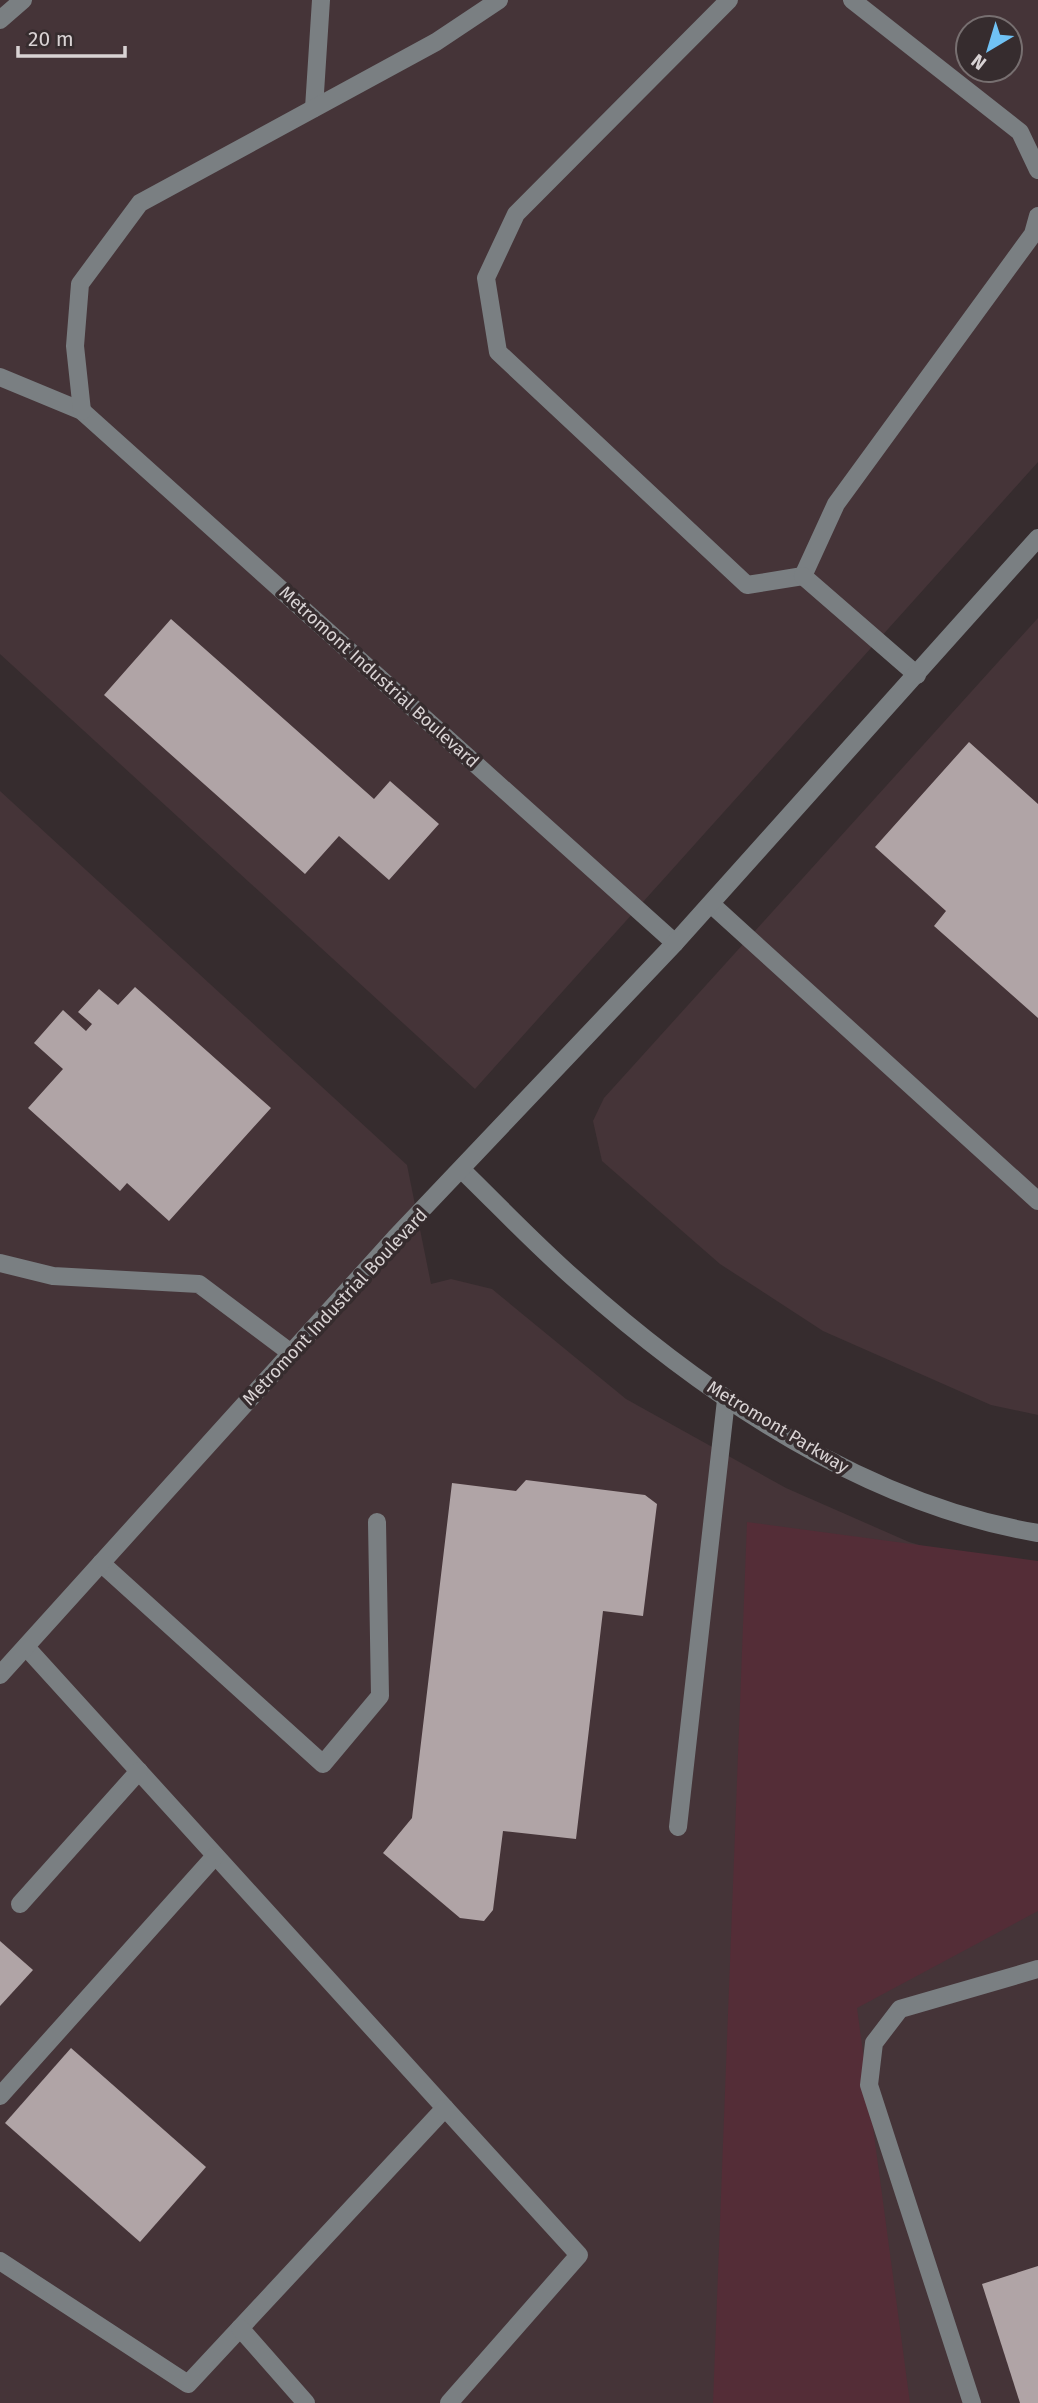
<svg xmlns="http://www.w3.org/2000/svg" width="1038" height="2403" font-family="'Fira Sans',sans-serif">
	<rect width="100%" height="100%" fill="#362c2e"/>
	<g fill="#453438" fill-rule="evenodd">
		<path d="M0 0H1038V462L475 1089 0 654ZM968 28H1010V70H968Z"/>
		<polygon points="1038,618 1038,1415 991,1405 823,1331 720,1264 602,1161 593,1121 604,1098"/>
		<polygon points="0,791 407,1165 431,1284 451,1279 492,1289 626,1399 786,1488 909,1542 1038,1580 1038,2403 0,2403"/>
	</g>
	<polygon fill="#542d37" points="747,1522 1038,1561 1038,1911 857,2008 910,2403 713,2403"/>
	<g fill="#b0a4a6">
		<polygon points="171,619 374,799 390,781 439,824 389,880 339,836 305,874 104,695"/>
		<polygon points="969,742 1038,804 1038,1018 934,926 946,911 875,847"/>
		<polygon points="135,987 271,1108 169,1221 127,1183 120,1191 28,1108 63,1069 34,1043 63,1010 86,1031 92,1024 78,1012 99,989 118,1005"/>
		<polygon points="526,1480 645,1495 657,1504 643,1616 603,1611 576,1839 503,1831 493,1910 484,1921 460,1918 383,1853 412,1818 452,1483 516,1491"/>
		<polygon points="0,1941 33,1970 0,2006"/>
		<polygon points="71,2048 206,2167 140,2242 5,2123"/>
		<polygon points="1038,2266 1038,2403 1020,2403 982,2284"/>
	</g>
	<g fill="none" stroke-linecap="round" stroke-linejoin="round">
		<g stroke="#7a7f82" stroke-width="18">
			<polyline points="729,0 516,214 486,278 498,352 747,585 803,576"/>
			<polyline points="852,0 1020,132 1038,170"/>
			<polyline points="0,20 23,0"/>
			<polyline points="314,108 321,0"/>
			<polyline points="0,377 82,411 675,943"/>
			<polyline points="82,411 75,346 80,284 140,203 436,42 499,0"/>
			<polyline points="803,576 836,504 1033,234 1038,216"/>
			<polyline points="803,576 917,675"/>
			<polyline points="711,904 1038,1201"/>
			<path d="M462 1170C500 1207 537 1246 577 1281 705 1395 865 1504 1038 1533"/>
			<polyline points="0,1263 53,1276 199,1284 291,1353"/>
			<polyline points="101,1563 323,1764 380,1696 377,1522"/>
			<polyline points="26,1647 445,2108"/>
			<polyline points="0,1675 395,1238 675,943 1038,538"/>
			<polyline points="678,1827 726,1400"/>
			<polyline points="20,1904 139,1771"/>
			<polyline points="0,2096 215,1856"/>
			<polyline points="0,2261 188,2384 445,2108 579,2255 449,2403"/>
			<polyline points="240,2328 306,2403"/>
			<polyline points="972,2403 869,2085 874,2043 900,2009 1038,1969"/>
		</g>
	</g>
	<g text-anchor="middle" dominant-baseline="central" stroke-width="7" stroke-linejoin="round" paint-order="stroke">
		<g font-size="18" fill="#d9d3d4" stroke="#362c2e">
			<text transform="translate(379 677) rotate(42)">Metromont Industrial Boulevard</text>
			<text transform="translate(335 1307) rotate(-47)">Metromont Industrial Boulevard</text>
			<text transform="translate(778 1427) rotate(31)">Metromont Parkway</text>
		</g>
	</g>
	<g transform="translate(989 49) rotate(218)"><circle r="33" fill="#362c2e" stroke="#776f70" stroke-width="2"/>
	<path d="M0-5L12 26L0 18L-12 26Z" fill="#70c2f4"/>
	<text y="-10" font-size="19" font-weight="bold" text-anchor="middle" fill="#d9d3d4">N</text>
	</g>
	<path d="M18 46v10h107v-10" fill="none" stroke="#d9d3d4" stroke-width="3.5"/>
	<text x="28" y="46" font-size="21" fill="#d9d3d4" stroke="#362c2e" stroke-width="5" paint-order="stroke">20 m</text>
</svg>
